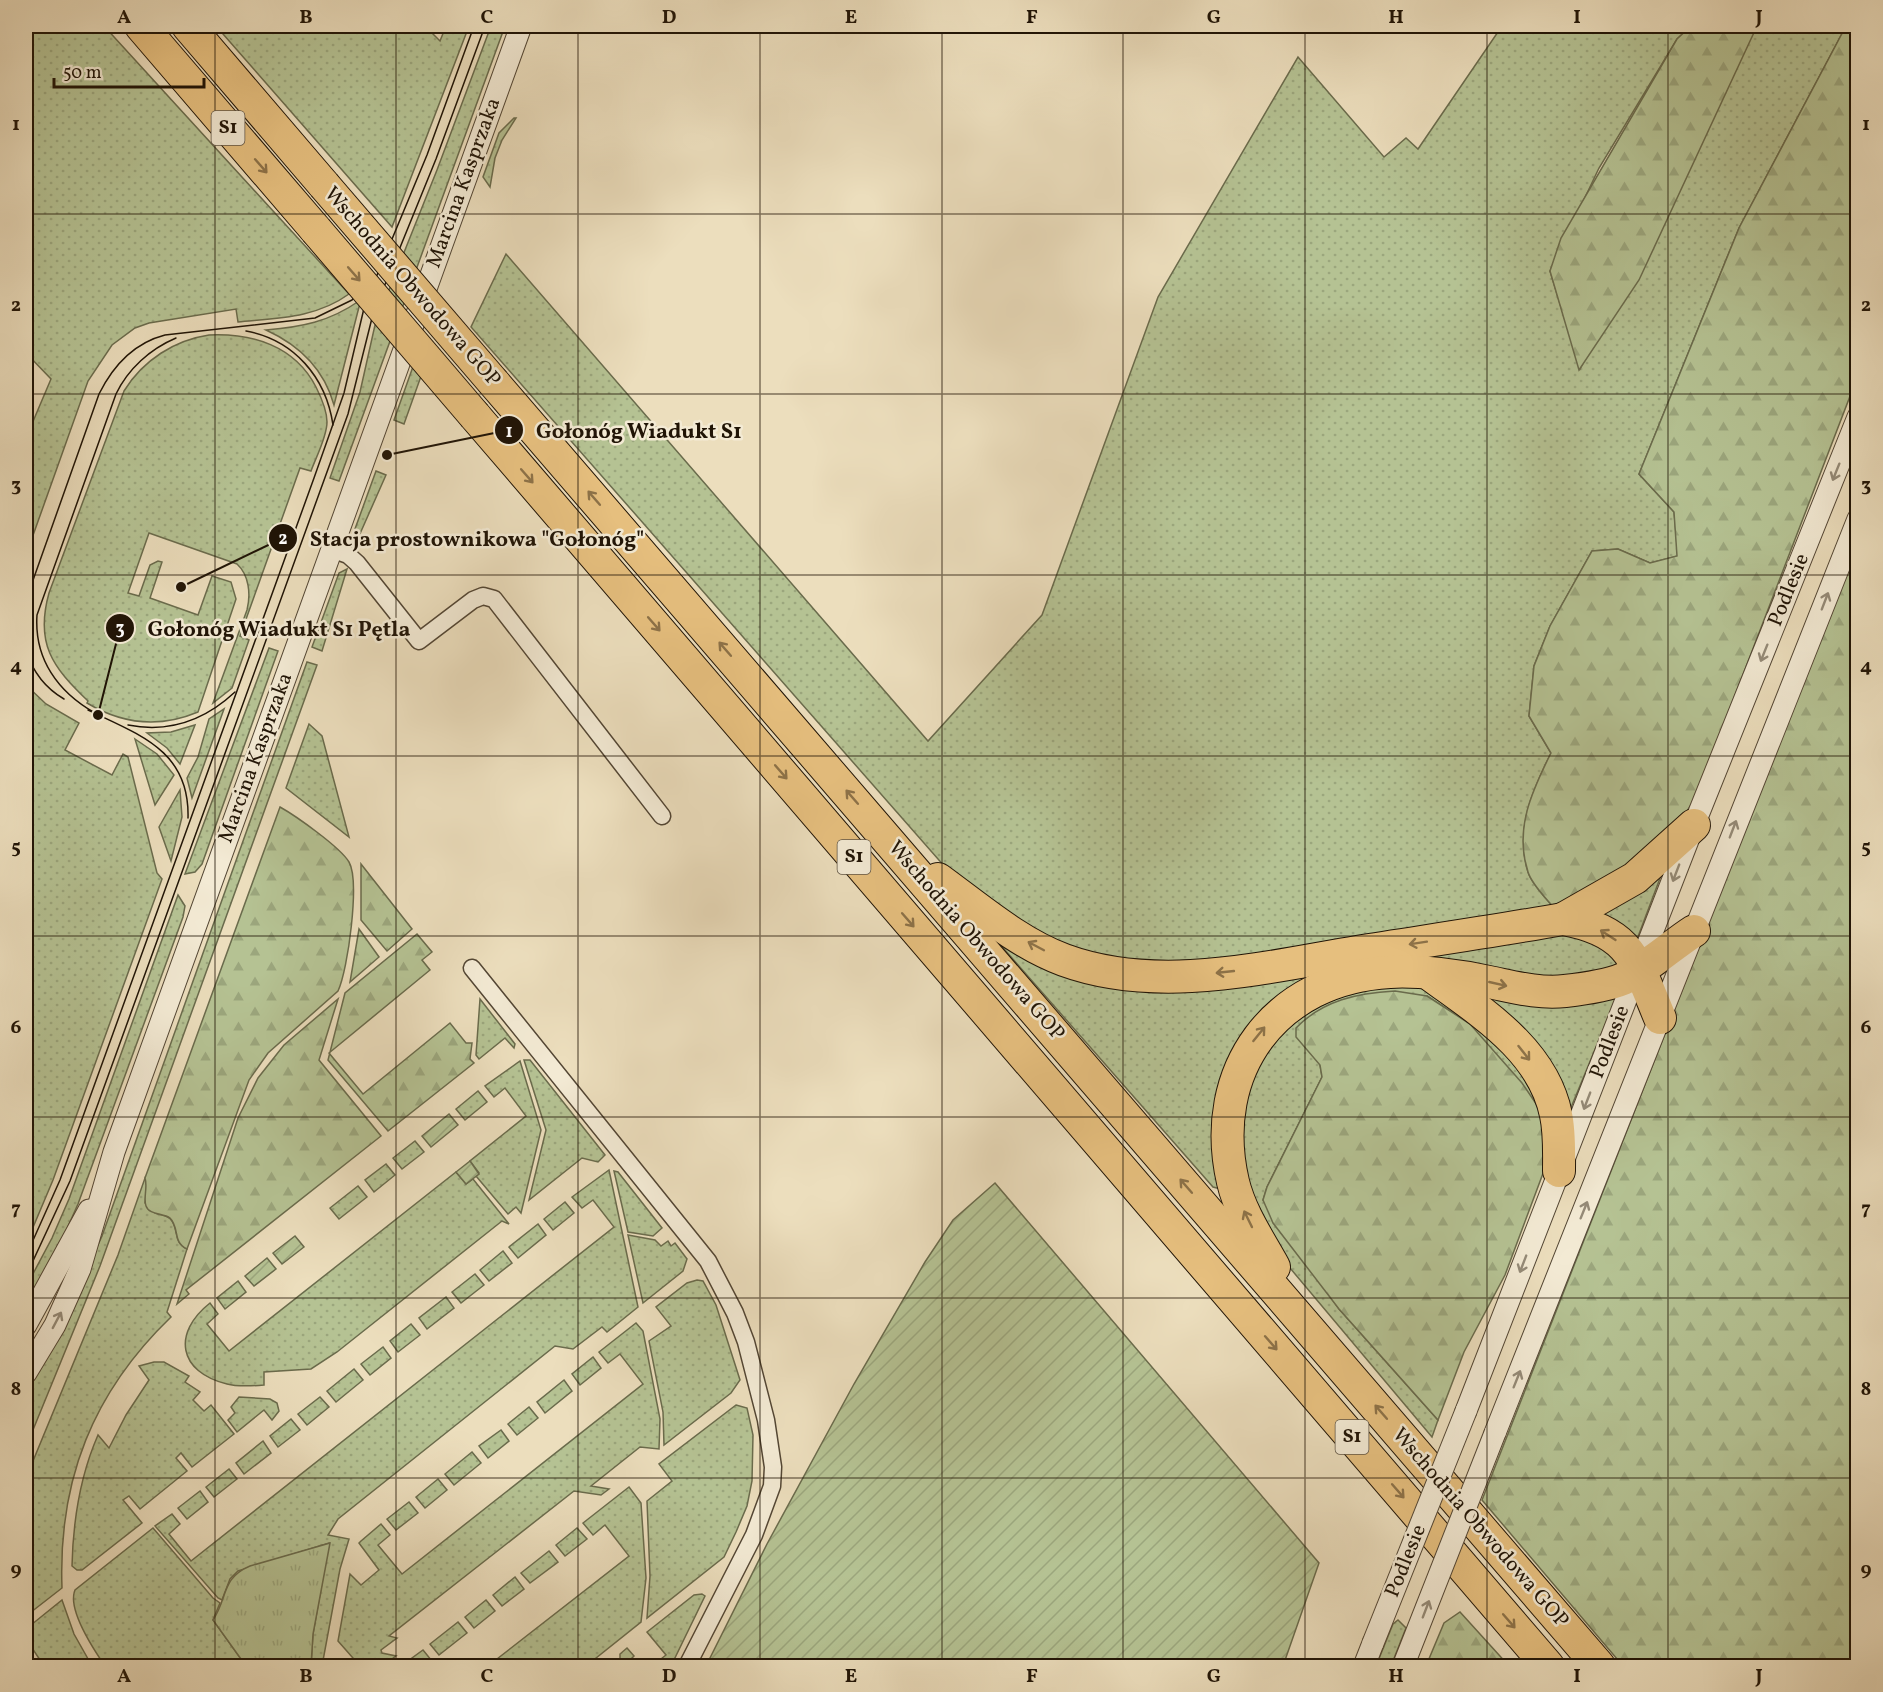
<svg xmlns="http://www.w3.org/2000/svg" width="1883" height="1692" font-family="Vollkorn,serif">
	<defs>
		<pattern id="grass-dots" width="8" height="8" patternUnits="userSpaceOnUse" patternTransform="scale(1.5)"><rect width="8" height="8" fill="#b5c293"/><path d="M2 2h.1M6 6h.1" fill="none" stroke="#9ba67d" stroke-width="1.8" stroke-linecap="round"/></pattern>
		<pattern id="forest-firs" width="22" height="20" patternUnits="userSpaceOnUse" patternTransform="scale(1.5)"><rect width="22" height="20" fill="#b5c293"/><path d="M5 1l3.5 6h-7zM16 11l3.5 6h-7z" fill="#9ba67d"/></pattern>
		<pattern id="park-tufts" width="24" height="20" patternUnits="userSpaceOnUse" patternTransform="scale(1.5)"><rect width="24" height="20" fill="#b5c293"/><path d="M3 7l-1-3M5 7V3M7 7l1-3M15 17l-1-3M17 17v-4M19 17l1-3" fill="none" stroke="#9ba67d"/></pattern>
		<pattern id="garden-furrows" width="10" height="10" patternUnits="userSpaceOnUse" patternTransform="scale(1.5)"><rect width="10" height="10" fill="#b5c293"/><path d="M-1 1l2-2M0 10L10 0M9 11l2-2" fill="none" stroke="#9ba67d"/></pattern>
	</defs>
	<rect width="100%" height="100%" fill="#ecdebd"/>
	<filter id="stains"><feTurbulence type="fractalNoise" baseFrequency=".00333" numOctaves="4"/><feColorMatrix values="0 0 0 0 .2 0 0 0 0 .09 0 0 0 0 .02 0 0 0 .5 -.17"/></filter>
	<radialGradient id="worn" r=".72"><stop offset=".6" stop-color="#630" stop-opacity="0"/><stop offset="1" stop-color="#630" stop-opacity=".3"/></radialGradient>
	<g fill="url(#grass-dots)" stroke="#6a6b4c" stroke-width="1.5">
		<path d="M26 26H104L349 294C316 318 278 318 238 322L236 309 149 323 135 328 112 345 88 381 26 555V438L51 379 26 353Z"/>
		<polygon points="216,26 425,26 440,41 446,26 469,26 392,227"/>
		<polygon points="491,26 505,26 339,481 330,478 360,392 375,325 437,170"/>
		<path d="M1502 26H1691L1677 39 1599 168 1550 271 1580 369 1757 26H1846L1739 228 1639 474 1674 512 1678 556 1650 563 1618 549 1592 551 1550 626 1534 666 1529 716 1551 753C1532 791 1515 829 1528 872 1532 885 1547 899 1555 909L1248 959 1118 962 1038 935 945 867 471 327 506 254 928 741 1042 615 1158 297 1298 57 1384 157 1406 138 1418 149Z"/>
		<polygon points="514,118 516,118 502,140 495,158 490,187 483,177 499,133"/>
		<path d="M359 301 360 303 334 405C324 369 299 345 266 330 301 327 329 322 359 301Z"/>
		<path d="M209 335C253 333 295 346 316 387 321 397 327 410 327 422 327 437 316 457 311 471L300 468 240 636 249 640 232 688 213 703 247 610C251 594 249 575 237 564L149 533 128 593 139 596 150 565 158 561 162 562 150 598 198 615 212 576 231 582 236 599 198 712C160 728 122 724 87 703L88 701C52 667 35 643 49 593L124 391C143 360 175 340 209 335Z"/>
		<polygon points="415,361 425,365 404,424 394,420"/>
		<polygon points="376,471 386,475 355,545 355,529"/>
		<polygon points="347,569 322,651 312,647 339,573"/>
		<polygon points="269,648 278,651 202,864 195,872 185,874"/>
		<polygon points="307,662 317,665 100,1266 26,1447 26,1393 51,1349 102,1236"/>
		<polygon points="26,685 46,704 79,723 65,750 112,775 123,754 128,757 157,873 162,879 53,1180 26,1244"/>
		<polygon points="224,709 192,798 187,778 198,757 209,719"/>
		<polygon points="309,724 322,736 349,837 286,788"/>
		<polygon points="195,725 180,764 167,748 147,733 171,732"/>
		<polygon points="135,739 157,754 174,775 155,805"/>
		<polygon points="180,790 182,817 171,861 159,827"/>
		<polygon points="1665,865 1636,942 1593,914"/>
		<polygon points="178,895 185,906 183,917 78,1204 61,1242 26,1307 26,1287 52,1238 69,1199"/>
		<polygon points="990,933 1059,967 1447,947 1583,933 1625,962 1584,981 1485,973 1276,1001 1221,1189 1213,1187"/>
		<polygon points="1370,986 1418,987 1443,996 1515,1058 1551,1126 1470,1024 1427,996 1320,1065 1322,1077 1267,1187 1263,1200 1339,1309 1438,1420 1432,1437 1290,1268 1265,1231 1245,1189 1239,1131 1258,1058 1301,1012"/>
		<polygon points="1464,986 1620,989 1565,1122"/>
		<polygon points="480,999 515,1044 514,1048 505,1038 479,1059 476,1055"/>
		<polygon points="524,1060 530,1060 605,1155 598,1162 582,1158 529,1200 546,1130"/>
		<polygon points="520,1061 541,1130 521,1213 516,1207 508,1214 476,1176 479,1173 470,1161 526,1116 505,1088 494,1097 485,1086"/>
		<polygon points="478,1091 487,1102 465,1120 456,1109"/>
		<polygon points="415,1141 424,1152 402,1169 393,1158"/>
		<polygon points="386,1164 395,1175 374,1192 365,1180"/>
		<polygon points="609,1170 638,1307 607,1332 602,1327 573,1349 555,1346 338,1519 328,1535 349,1539 340,1569 322,1666 311,1666 313,1634 329,1543 238,1571 230,1579 222,1600 218,1598 155,1526 172,1514 180,1524 169,1534 191,1561 614,1227 593,1200 582,1208 572,1197"/>
		<polygon points="614,1171 618,1172 662,1228 653,1236 628,1232"/>
		<path d="M456 1172 466 1184 473 1179 509 1224 502 1221 337 1352 311 1369 264 1372V1385C252 1386 238 1387 227 1384 178 1372 172 1333 210 1303L218 1314 207 1324 229 1351Z"/>
		<path d="M145 1178 147 1186 145 1203C148 1205 152 1211 155 1213 162 1216 167 1214 172 1221 179 1232 173 1242 187 1249L167 1312 171 1317C93 1392 58 1480 62 1588L26 1616V1478L118 1255Z"/>
		<polygon points="358,1186 367,1197 339,1219 330,1208"/>
		<polygon points="565,1202 574,1213 553,1230 544,1219"/>
		<polygon points="538,1224 546,1235 518,1258 509,1247"/>
		<polygon points="628,1235 655,1240 661,1246 668,1241 671,1246 675,1243 687,1259 683,1271 643,1303"/>
		<polygon points="503,1251 512,1263 489,1281 480,1270"/>
		<polygon points="475,1274 484,1285 461,1303 452,1292"/>
		<polygon points="697,1280 703,1281 716,1305 740,1380 731,1393 664,1445 663,1412 649,1341 671,1326 656,1307 687,1283"/>
		<polygon points="238,1281 246,1292 225,1309 217,1298"/>
		<polygon points="446,1297 454,1308 427,1329 419,1318"/>
		<polygon points="636,1323 643,1331 660,1419 659,1449 640,1447 591,1486 609,1489 601,1495 574,1491 389,1636 397,1638 381,1650 382,1653 396,1656 382,1666 360,1666 338,1641 350,1574 361,1585 379,1570 359,1543 361,1541 381,1524 390,1535 378,1545 402,1574 643,1384 620,1354 608,1363 599,1352"/>
		<polygon points="411,1324 420,1335 398,1352 390,1341"/>
		<polygon points="383,1347 391,1358 370,1375 361,1364"/>
		<polygon points="593,1357 601,1368 580,1385 572,1374"/>
		<path d="M154 1362H164L189 1376 185 1382 200 1392 193 1400 204 1411 211 1405 234 1434 192 1467 181 1453 176 1458 187 1471 140 1509 129 1496 123 1500 142 1523 82 1570H77L72 1566C73 1522 80 1476 98 1435L109 1448 126 1415 149 1380 139 1366Z"/>
		<polygon points="354,1369 363,1380 336,1402 327,1391"/>
		<polygon points="564,1380 572,1391 545,1413 537,1402"/>
		<polygon points="239,1397 270,1399 277,1403 279,1411 272,1420 264,1410 237,1432 228,1420 235,1413 231,1407"/>
		<polygon points="320,1397 329,1407 307,1425 298,1414"/>
		<polygon points="736,1405 747,1408 753,1435 752,1481 747,1506 736,1532 724,1557 647,1618 650,1576 647,1501 672,1481 659,1464"/>
		<polygon points="529,1407 538,1418 517,1435 508,1424"/>
		<polygon points="291,1419 300,1430 278,1447 270,1436"/>
		<polygon points="501,1430 509,1441 488,1458 479,1446"/>
		<polygon points="263,1441 271,1453 244,1474 236,1463"/>
		<polygon points="472,1452 481,1463 454,1485 445,1474"/>
		<polygon points="229,1469 237,1479 214,1497 206,1487"/>
		<polygon points="438,1479 447,1490 425,1508 416,1497"/>
		<polygon points="629,1487 641,1503 646,1578 641,1622 586,1666 488,1666 629,1556 605,1525 593,1535 583,1523"/>
		<polygon points="200,1491 208,1502 187,1519 178,1508"/>
		<polygon points="409,1502 418,1513 396,1530 387,1519"/>
		<path d="M153 1528 213 1598 220 1603 213 1620 246 1666H105C94 1650 67 1609 75 1590Z"/>
		<polygon points="577,1528 587,1539 565,1556 556,1545"/>
		<polygon points="549,1551 558,1562 530,1583 521,1573"/>
		<polygon points="515,1577 524,1589 502,1606 493,1595"/>
		<polygon points="702,1594 705,1596 671,1666 652,1666 666,1655 647,1632 694,1595"/>
		<polygon points="62,1600 74,1634 92,1666 44,1666 26,1639 26,1629"/>
		<polygon points="486,1600 495,1611 474,1628 465,1617"/>
		<polygon points="1398,1620 1406,1628 1391,1666 1376,1666 1393,1624"/>
		<polygon points="458,1622 467,1633 439,1655 430,1644"/>
		<polygon points="627,1648 634,1656 631,1659 635,1664 641,1660 646,1666 620,1666 620,1654"/>
		<polygon points="423,1650 432,1661 425,1666 401,1666"/>
	</g>
	<g fill="url(#forest-firs)" stroke="#6a6b4c" stroke-width="1.5">
		<polygon points="1691,26 1757,26 1639,280 1579,370 1550,271 1561,238 1677,39"/>
		<path d="M1846 26H1857V378L1696 797 1677 827 1655 850 1555 909C1547 899 1532 885 1528 872 1514 829 1532 791 1551 753L1529 716 1534 666 1550 626 1592 551 1618 549 1650 563 1677 556 1674 512 1639 474 1739 228Z"/>
		<polygon points="1857,544 1857,1666 1623,1666 1482,1500"/>
		<path d="M280 807C296 816 340 847 349 862 360 881 348 970 338 991L268 1053 249 1080 187 1249C172 1242 180 1228 170 1218 163 1213 149 1215 146 1206 143 1198 148 1187 145 1178Z"/>
		<polygon points="361,864 412,929 387,951 361,920"/>
		<polygon points="359,929 379,957 350,982"/>
		<polygon points="417,934 432,952 422,960 430,970 329,1053 363,1094 450,1023 466,1043 472,1043 470,1059 474,1063 388,1131 328,1060 345,993"/>
		<path d="M1395 991 1427 996 1470 1024 1522 1083 1551 1126 1548 1160 1505 1275 1464 1352 1438 1420 1339 1309 1273 1223 1263 1200 1267 1187 1322 1077 1320 1065 1296 1037V1028C1323 1000 1358 993 1395 991Z"/>
		<polygon points="338,999 319,1060 381,1136 186,1290 189,1294 177,1304 238,1118 258,1078 284,1045"/>
		<polygon points="1460,1612 1509,1666 1426,1666 1444,1623"/>
	</g>
	<path fill="url(#park-tufts)" stroke="#6a6b4c" stroke-width="1.5" d="M330 1543 313 1634 311 1666H246L213 1620C228 1598 221 1578 250 1566Z"/>
	<g fill="url(#garden-furrows)" stroke="#6a6b4c" stroke-width="1.5">
		<polygon points="449,1114 458,1125 431,1147 422,1136"/>
		<polygon points="470,1161 479,1174 466,1184 456,1172"/>
		<polygon points="995,1183 1319,1563 1283,1666 706,1666 767,1544 854,1384 925,1262 953,1220"/>
		<polygon points="295,1236 304,1247 282,1264 273,1253"/>
		<polygon points="267,1258 276,1269 254,1286 245,1276"/>
	</g>
	<g fill="none" stroke-linecap="round" stroke-linejoin="round">
		<g stroke="#534634" stroke-width="19">
			<g id="minor">
				<polyline points="331,549 348,555 357,563 419,641 473,600 483,596 494,599 662,816"/>
				<polyline points="472,968 708,1261 735,1313 746,1342 766,1420 773,1467 772,1486 754,1535 687,1666"/>
			</g>
		</g>
		<g stroke="#534634" stroke-width="23">
			<g id="tertiary">
				<polyline points="26,1325 89,1210"/>
				<polyline points="26,1373 55,1325 80,1269 114,1152 521,26"/>
				<polyline points="1466,1411 1694,825 1858,417"/>
				<polyline points="1495,1433 1858,519"/>
				<polyline points="1364,1666 1373,1643"/>
			</g>
		</g>
		<g stroke="#201406" stroke-width="34">
			<g id="motorway">
				<polyline points="141,26 316,230"/>
				<polyline points="188,26 324,185"/>
				<polyline points="494,383 1599,1666"/>
				<polyline points="475,416 1548,1666"/>
				<path d="M938 879C978 908 1018 943 1064 960 1157 994 1262 968 1357 952 1426 941 1495 931 1563 919 1631 931 1636 961 1660 1018"/>
				<polyline points="1563,919 1635,878 1694,825"/>
				<path d="M1432 976C1481 1012 1543 1050 1556 1115 1560 1133 1559 1152 1559 1171"/>
				<path d="M1274 1267C1259 1240 1240 1212 1233 1182 1207 1070 1276 978 1390 972 1418 970 1461 976 1489 982 1514 987 1539 994 1565 991 1583 989 1606 986 1623 979 1646 969 1672 945 1694 931"/>
			</g>
		</g>
		<use href="#minor" stroke="#f3ead4" stroke-width="16"/>
		<use href="#tertiary" stroke="#f3ead4" stroke-width="21"/>
		<use href="#motorway" stroke="#e6bf7e" stroke-width="32"/>
		<g stroke="#201406" stroke-width="1.5">
			<path d="M246 331C294 340 326 377 333 425"/>
			<path d="M26 600 99 394C113 366 134 343 165 335L315 318 352 300 373 276"/>
			<path d="M26 651C33 672 45 688 64 699"/>
			<path d="M88 710C140 735 190 751 188 818"/>
			<path d="M95 713C58 692 34 659 37 615L116 394C128 369 150 349 176 338"/>
			<path d="M128 725C169 733 205 720 235 692"/>
			<polyline points="26,1256 60,1180 314,478 344,393 365,304 427,155 474,26"/>
			<polyline points="26,1276 70,1181 348,414 373,314 436,159 485,26"/>
		</g>
		<g stroke="#534634" stroke-width="23" stroke-linecap="butt">
			<g id="tertiary-bridge">
				<polyline points="1373,1643 1466,1411"/>
				<polyline points="1404,1664 1495,1433"/>
			</g>
		</g>
		<g stroke="#201406" stroke-width="34" stroke-linecap="butt">
			<g id="motorway-bridge">
				<polyline points="324,185 494,383"/>
				<polyline points="316,230 475,416"/>
			</g>
		</g>
		<use href="#tertiary-bridge" stroke="#f3ead4" stroke-width="21"/>
		<use href="#motorway-bridge" stroke="#e6bf7e" stroke-width="32"/>
	</g>
	<defs><path id="oneway-shaft" d="M-6 0H5M1.5-3L5.5 0L1.5 3" fill="none" stroke-width="1.6" stroke-linecap="round" stroke-linejoin="round" transform="scale(1.5)"/></defs>
	<g stroke="#8d7248">
		<use href="#oneway-shaft" transform="translate(261 166) rotate(49)"/>
		<use href="#oneway-shaft" transform="translate(354 274) rotate(49)"/>
		<use href="#oneway-shaft" transform="translate(527 476) rotate(49)"/>
		<use href="#oneway-shaft" transform="translate(594 498) rotate(-131)"/>
		<use href="#oneway-shaft" transform="translate(654 624) rotate(49)"/>
		<use href="#oneway-shaft" transform="translate(725 649) rotate(-131)"/>
		<use href="#oneway-shaft" transform="translate(781 772) rotate(49)"/>
		<use href="#oneway-shaft" transform="translate(852 797) rotate(-131)"/>
		<use href="#oneway-shaft" transform="translate(908 920) rotate(49)"/>
		<use href="#oneway-shaft" transform="translate(1608 935) rotate(-147)"/>
		<use href="#oneway-shaft" transform="translate(1418 943) rotate(171)"/>
		<use href="#oneway-shaft" transform="translate(1036 946) rotate(-152)"/>
		<use href="#oneway-shaft" transform="translate(1225 972) rotate(174)"/>
		<use href="#oneway-shaft" transform="translate(1498 984) rotate(13)"/>
		<use href="#oneway-shaft" transform="translate(1259 1034) rotate(-51)"/>
		<use href="#oneway-shaft" transform="translate(1524 1053) rotate(52)"/>
		<use href="#oneway-shaft" transform="translate(1186 1186) rotate(-131)"/>
		<use href="#oneway-shaft" transform="translate(1248 1219) rotate(-116)"/>
		<use href="#oneway-shaft" transform="translate(1271 1343) rotate(49)"/>
		<use href="#oneway-shaft" transform="translate(1381 1412) rotate(-131)"/>
		<use href="#oneway-shaft" transform="translate(1398 1491) rotate(49)"/>
		<use href="#oneway-shaft" transform="translate(1509 1621) rotate(49)"/>
	</g>
	<g stroke="#948a77">
		<use href="#oneway-shaft" transform="translate(1836 472) rotate(112)"/>
		<use href="#oneway-shaft" transform="translate(1825 601) rotate(-69)"/>
		<use href="#oneway-shaft" transform="translate(1764 653) rotate(112)"/>
		<use href="#oneway-shaft" transform="translate(1733 829) rotate(-69)"/>
		<use href="#oneway-shaft" transform="translate(1676 873) rotate(111)"/>
		<use href="#oneway-shaft" transform="translate(1587 1101) rotate(111)"/>
		<use href="#oneway-shaft" transform="translate(1584 1210) rotate(-68)"/>
		<use href="#oneway-shaft" transform="translate(1523 1264) rotate(111)"/>
		<use href="#oneway-shaft" transform="translate(57 1320) rotate(-62)"/>
		<use href="#oneway-shaft" transform="translate(1517 1379) rotate(-68)"/>
		<use href="#oneway-shaft" transform="translate(1426 1609) rotate(-69)"/>
	</g>
	<path fill="none" stroke="#201406" stroke-width="1.5" stroke-opacity="0.55" d="M215 26V1666M396 26V1666M578 26V1666M760 26V1666M942 26V1666M1123 26V1666M1305 26V1666M1487 26V1666M1668 26V1666M26 214H1858M26 394H1858M26 575H1858M26 756H1858M26 936H1858M26 1117H1858M26 1298H1858M26 1478H1858"/>
	<g text-anchor="middle" dominant-baseline="central" stroke-width="5" stroke-linejoin="round" paint-order="stroke">
		<g fill="#f3ead4" stroke="#5f5444" stroke-width="1.5">
			<rect x="211.5" y="111" width="33" height="34" rx="4.5"/>
			<rect x="837.5" y="840" width="33" height="34" rx="4.5"/>
			<rect x="1335.5" y="1420" width="33" height="34" rx="4.5"/>
		</g>
		<g font-size="20" font-weight="bold" fill="#201406">
			<text x="228" y="128">S1</text>
			<text x="854" y="857">S1</text>
			<text x="1352" y="1437">S1</text>
		</g>
		<g font-size="21" fill="#201406" stroke="#f3ead4">
			<text transform="translate(464 183) rotate(-70)">Marcina Kasprzaka</text>
			<text transform="translate(412 287) rotate(49)">Wschodnia Obwodowa GOP</text>
			<text transform="translate(1789 590) rotate(-68)">Podlesie</text>
			<text transform="translate(256 758) rotate(-70)">Marcina Kasprzaka</text>
			<text transform="translate(976 941) rotate(49)">Wschodnia Obwodowa GOP</text>
			<text transform="translate(1610 1042) rotate(-69)">Podlesie</text>
			<text transform="translate(1480 1528) rotate(49)">Wschodnia Obwodowa GOP</text>
			<text transform="translate(1406 1561) rotate(-68)">Podlesie</text>
		</g>
	</g>
	<path fill="none" stroke="#201406" stroke-width="2" d="M387 455L509 430M181 587L283 538M98 715L120 628"/>
	<g fill="#201406" stroke="#f3ead4" stroke-width="2">
		<circle cx="387" cy="455" r="6"/>
		<circle cx="181" cy="587" r="6"/>
		<circle cx="98" cy="715" r="6"/>
		<circle cx="509" cy="430" r="15"/>
		<circle cx="283" cy="538" r="15"/>
		<circle cx="120" cy="628" r="15"/>
	</g>
	<g font-size="18" text-anchor="middle" font-weight="bold" fill="#fff">
		<text x="509" y="437">1</text>
		<text x="283" y="544">2</text>
		<text x="120" y="634">3</text>
	</g>
	<g font-size="22" text-anchor="middle" font-weight="bold" fill="#201406" stroke="#f3ead4" stroke-width="5" stroke-linejoin="round" paint-order="stroke">
		<text x="639" y="438">Gołonóg Wiadukt S1</text>
		<text x="477" y="546">Stacja prostownikowa "Gołonóg"</text>
		<text x="279" y="636">Gołonóg Wiadukt S1 Pętla</text>
	</g>
	<rect width="1883" height="1692" fill="none" stroke="#ecdebd" stroke-width="66"/>
	<path d="M54 78v9h150v-9" fill="none" stroke="#201406" stroke-width="3"/>
	<text x="63" y="78" font-size="18" fill="#201406" stroke="#f3ead4" stroke-width="4.5" paint-order="stroke">50 m</text>
	<rect x="33" y="33" width="1817" height="1626" fill="none" stroke="#201406" stroke-width="2"/>
	<g font-size="20" text-anchor="middle" font-weight="bold" fill="#201406">
		<text x="124" y="23">A</text>
		<text x="306" y="23">B</text>
		<text x="487" y="23">C</text>
		<text x="669" y="23">D</text>
		<text x="851" y="23">E</text>
		<text x="1032" y="23">F</text>
		<text x="1214" y="23">G</text>
		<text x="1396" y="23">H</text>
		<text x="1577" y="23">I</text>
		<text x="1759" y="23">J</text>
		<text x="16" y="130">1</text>
		<text x="1866" y="130">1</text>
		<text x="16" y="311">2</text>
		<text x="1866" y="311">2</text>
		<text x="16" y="491">3</text>
		<text x="1866" y="491">3</text>
		<text x="16" y="672">4</text>
		<text x="1866" y="672">4</text>
		<text x="16" y="853">5</text>
		<text x="1866" y="853">5</text>
		<text x="16" y="1033">6</text>
		<text x="1866" y="1033">6</text>
		<text x="16" y="1214">7</text>
		<text x="1866" y="1214">7</text>
		<text x="16" y="1395">8</text>
		<text x="1866" y="1395">8</text>
		<text x="16" y="1575">9</text>
		<text x="1866" y="1575">9</text>
		<text x="124" y="1682">A</text>
		<text x="306" y="1682">B</text>
		<text x="487" y="1682">C</text>
		<text x="669" y="1682">D</text>
		<text x="851" y="1682">E</text>
		<text x="1032" y="1682">F</text>
		<text x="1214" y="1682">G</text>
		<text x="1396" y="1682">H</text>
		<text x="1577" y="1682">I</text>
		<text x="1759" y="1682">J</text>
	</g>
	<rect width="100%" height="100%" filter="url(#stains)"/>
	<rect width="100%" height="100%" fill="url(#worn)"/>
</svg>
